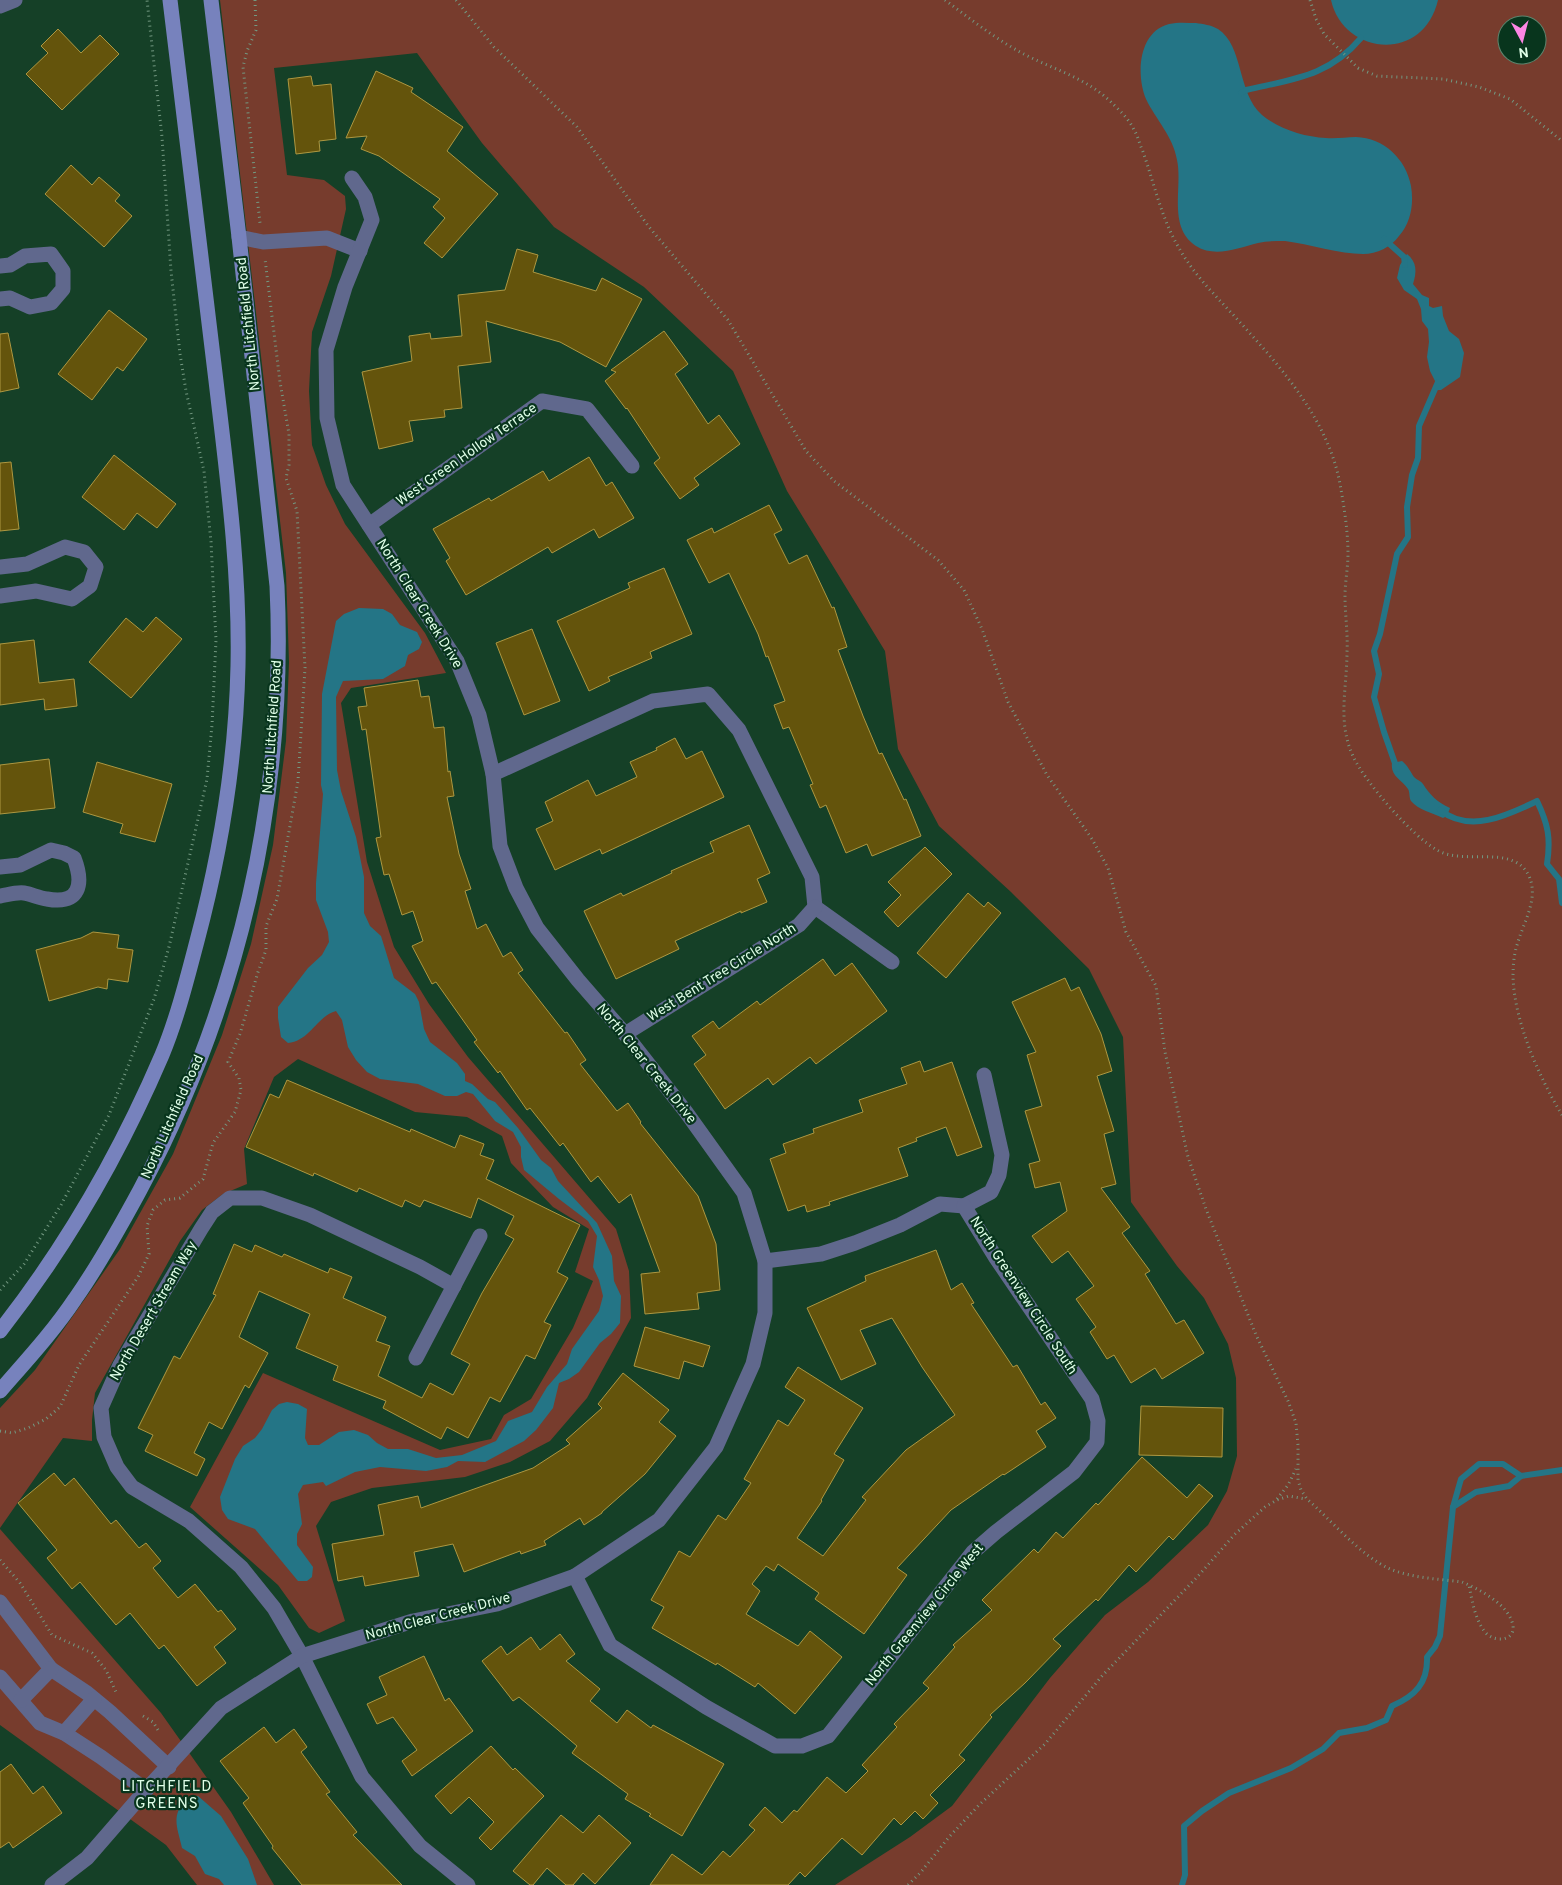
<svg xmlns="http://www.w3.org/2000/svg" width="1562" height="1885" font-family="Overpass,sans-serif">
	<rect width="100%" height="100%" fill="#154027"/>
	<g fill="#773c2d" fill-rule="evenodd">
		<path d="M220 0H1562V1885H835L910 1837 952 1806 1050 1678 1105 1615 1148 1582 1208 1525 1227 1491 1237 1456 1236 1378 1228 1344 1204 1298 1177 1266 1131 1202 1123 1037 1089 969 1011 892 939 826 898 749 885 651 787 491 733 371 644 287 554 227 482 143 417 53 274 68 287 175 324 180 345 196 346 209 331 276 312 332 309 391 312 445 326 485 345 524 425 633 446 673 351 688 341 703 367 862 394 947 429 1004 468 1057 616 1229 629 1271 631 1318 587 1398 550 1441 510 1462 465 1477 372 1488 331 1502 316 1526 345 1621 319 1633 309 1628 278 1585 190 1507 263 1373 440 1450 491 1439 504 1415 531 1399 573 1328 593 1281 575 1272 589 1229 553 1207 511 1163 502 1136 467 1117 415 1112 298 1059 274 1077 244 1149 247 1184 223 1194 202 1210 180 1241 95 1393 92 1420V1441L63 1438 0 1528V1408L35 1370 120 1249 173 1154 222 1035 251 944 273 845 286 741 289 662 286 573ZM1507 25H1537V55H1507Z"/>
		<polygon points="0,1529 161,1713 231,1812 274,1885 197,1885 166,1845 0,1725"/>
	</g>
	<g fill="#247586">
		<path d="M1331 0H1438C1423 64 1343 55 1331 0Z"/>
		<path d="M1196 23C1203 24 1211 25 1218 29 1244 46 1237 93 1262 115 1279 129 1304 137 1326 138 1336 139 1346 137 1356 137 1384 138 1406 159 1411 186 1414 204 1411 222 1399 236 1391 247 1377 254 1363 254 1340 254 1309 244 1285 241 1276 241 1267 241 1258 243 1238 248 1215 258 1196 246 1167 227 1183 187 1177 160 1173 136 1156 120 1146 99 1136 75 1138 32 1169 24 1178 22 1187 23 1196 23Z"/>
		<path d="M1407 254C1417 262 1417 272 1413 284L1422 295 1429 298V306L1433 308 1442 306 1443 316 1449 331 1459 339 1464 353 1460 377 1441 390H1435V381L1430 371 1427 357 1429 342 1428 329 1422 321 1421 309 1417 299 1404 290 1397 278 1400 265Z"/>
		<path d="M359 608 383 609 392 614 400 625 417 632 422 642 419 649 408 655 405 666 383 679 343 681 336 697 337 770 341 791 356 837 364 877V913L370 926 381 936 394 978 415 994 419 1002 424 1029 430 1042 457 1063 465 1074V1081L472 1084 488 1099 495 1102 518 1128 541 1160 551 1168 558 1181 597 1223 612 1256 614 1281 621 1296 620 1323 611 1334 600 1343 579 1372 569 1379 559 1383 553 1408 536 1430 524 1441 485 1462 458 1461 447 1467 426 1471 380 1467 355 1472 326 1486 323 1482 303 1485 298 1494 302 1524 297 1534V1545L313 1567 312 1577 307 1581H298L255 1529 228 1519 222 1510 220 1497 235 1459 243 1446 255 1438 262 1429 272 1410 279 1404 287 1402 298 1404 307 1409 305 1438 308 1445H319L339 1432 354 1430 368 1435 377 1443 388 1449H408L436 1458 462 1455 496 1441 508 1421 532 1412 547 1387 567 1364 572 1349 599 1311 603 1296 599 1280 593 1267 597 1236 588 1221 559 1199 524 1170 521 1157V1147L513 1132 495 1121 473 1094 466 1092 457 1096H445L418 1084 380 1079 367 1072 356 1060 348 1047 342 1020 336 1011C317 1016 310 1041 288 1043L281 1037 278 1018V1007L308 968 322 955 329 942 328 932 316 900V883L323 794 321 785 322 694 336 621 344 614Z"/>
		<path d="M1402 761C1408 766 1410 771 1414 777 1417 780 1421 781 1423 784 1430 795 1437 802 1450 808L1447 816 1443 818C1433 813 1418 810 1411 801 1409 798 1410 792 1408 789 1402 780 1390 776 1392 763Z"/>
		<path d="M198 1796 221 1816 248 1859 257 1885H224L219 1879 205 1874 195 1856 182 1848C177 1826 171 1817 186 1798Z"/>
	</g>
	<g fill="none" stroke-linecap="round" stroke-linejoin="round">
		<g stroke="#247586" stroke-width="6">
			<path d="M1241 93 1246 90C1293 79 1328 77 1361 38"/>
			<polyline points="1384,239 1404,257 1405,265"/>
			<polyline points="1397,769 1384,732 1374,697 1379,674 1374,651 1380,634 1397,554 1408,537 1407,507 1412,475 1418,458 1419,426 1438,382"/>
			<path d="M1440 810C1470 834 1508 815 1537 801 1548 824 1551 838 1547 864L1559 879 1562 903"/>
			<polyline points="1453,1507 1476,1492 1509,1486 1521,1476 1562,1470"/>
			<path d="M1182 1885 1185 1875 1184 1826 1202 1811 1229 1793 1291 1768 1323 1749 1339 1733 1367 1728 1386 1720 1392 1706C1415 1696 1428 1683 1427 1657L1435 1647 1440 1636 1453 1507 1461 1479 1479 1464H1503L1521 1476"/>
		</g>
	</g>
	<g fill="#64540c" stroke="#ad9741">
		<polygon points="58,29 81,53 100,35 119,54 62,110 26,74 48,53 41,46"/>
		<polygon points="376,71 413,88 411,92 463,127 447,151 498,194 442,258 424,243 445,218 433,207 440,199 379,156 361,149 367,136 346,138"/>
		<polygon points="311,76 313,86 331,84 336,139 319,141 320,151 296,154 288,79"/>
		<polygon points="71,165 92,185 99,177 120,195 115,201 132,216 104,247 45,194"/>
		<polygon points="517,249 538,255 533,272 596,291 602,278 642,299 606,367 560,342 486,321 491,362 458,366 462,408 444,410 445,417 409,421 413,441 379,449 362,372 412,361 409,336 430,333 431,339 462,336 458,295 505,290"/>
		<polygon points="109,310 147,339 123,371 117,367 92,400 58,374"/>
		<polygon points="664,331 688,364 675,374 708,424 719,415 740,444 694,478 699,485 680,499 654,463 660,458 627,408 626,409 605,381 616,372 611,370"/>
		<polygon points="8,333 19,388 0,392 0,334"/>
		<polygon points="114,455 176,504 157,528 137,513 124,530 82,497"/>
		<polygon points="589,457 606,486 612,482 634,518 599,538 594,529 552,553 548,547 466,595 446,561 450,558 433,529 489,498 491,501 543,471 549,481"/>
		<polygon points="11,462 19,529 0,531 0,463"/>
		<polygon points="769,505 782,530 774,534 789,564 807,555 832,608 834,607 847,647 838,650 863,716 879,754 882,753 904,800 906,799 921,836 872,856 867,844 846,853 826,805 820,808 810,785 813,784 789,727 783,729 774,705 785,701 768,656 766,657 758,634 729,573 709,583 687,540 712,528 714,533"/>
		<polygon points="664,568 692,634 650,652 652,658 608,677 610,681 589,691 557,621 630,588 628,583"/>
		<polygon points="156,617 182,639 131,698 89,662 126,618 143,632"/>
		<polygon points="532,629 560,701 524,715 496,643"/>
		<polygon points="34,640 39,683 74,679 77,706 45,710 44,699 0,705 0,644"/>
		<polygon points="418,680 421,697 429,696 434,728 444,727 448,772 450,771 454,796 447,797 459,854 471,889 465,891 477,929 486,924 503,957 511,952 523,970 518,973 565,1033 567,1032 586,1060 580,1064 617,1111 628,1103 641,1122 640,1123 698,1196 716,1244 720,1290 697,1293 699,1309 645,1314 641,1274 660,1272 631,1194 619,1203 598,1176 591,1182 563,1143 560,1146 530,1108 527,1110 500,1071 498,1073 474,1042 477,1040 436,982 432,984 412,946 423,941 413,911 402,915 389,874 384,875 376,838 381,837 366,729 362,730 358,707 367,706 364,688"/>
		<polygon points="675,738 686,759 702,751 724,797 602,854 600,849 555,870 536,829 553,821 545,802 588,780 596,796 637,777 630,762 657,750 656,748"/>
		<polygon points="49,759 55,808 0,814 0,765"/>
		<polygon points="97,762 172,784 155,842 120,833 123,824 83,812"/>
		<polygon points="749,825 770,873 757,879 767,902 741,913 741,911 675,941 679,949 616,979 584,911 621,893 623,896 672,873 671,871 714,852 710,842"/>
		<polygon points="925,847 952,874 898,927 884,912 901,895 888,882"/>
		<polygon points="968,893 984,907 988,902 1001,913 946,978 917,953"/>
		<polygon points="93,932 119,935 117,948 133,950 128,982 108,979 107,989 98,987 49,1001 36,950 81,938"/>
		<polygon points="823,959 835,976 852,963 887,1011 816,1064 810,1057 773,1085 768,1078 725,1109 694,1064 706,1055 692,1036 713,1021 719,1029 757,1001 760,1005"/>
		<polygon points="1065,978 1071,991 1079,987 1101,1034 1112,1071 1097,1076 1114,1131 1104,1134 1116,1184 1101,1188 1130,1227 1122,1233 1150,1271 1145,1274 1176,1324 1184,1320 1204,1353 1162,1379 1155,1368 1131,1383 1114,1355 1107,1359 1090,1332 1096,1327 1076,1299 1094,1286 1068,1251 1052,1263 1032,1236 1067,1211 1060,1182 1035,1188 1029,1164 1040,1161 1025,1111 1042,1106 1027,1055 1036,1052 1012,1002"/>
		<polygon points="920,1061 924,1072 952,1062 982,1147 957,1156 946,1127 916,1138 917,1141 898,1148 908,1176 829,1202 830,1205 807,1212 805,1205 788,1211 770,1159 786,1153 783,1144 814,1133 813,1129 863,1112 859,1100 907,1084 901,1068"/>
		<polygon points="287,1080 410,1132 411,1129 455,1148 460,1135 484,1144 480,1155 494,1160 486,1179 580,1225 557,1272 568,1278 544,1322 551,1325 535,1359 526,1355 500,1402 490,1397 468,1438 447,1427 441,1439 383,1408 386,1401 333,1380 338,1366 296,1348 310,1314 259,1291 239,1337 268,1353 249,1388 245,1385 222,1429 209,1422 194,1453 205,1459 197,1476 145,1451 153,1435 138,1428 174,1356 180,1359 216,1295 213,1294 234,1244 252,1252 255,1245 282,1257 284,1254 328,1273 330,1268 352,1277 343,1298 386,1317 376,1341 390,1346 378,1376 422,1398 430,1383 453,1395 470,1364 451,1354 482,1293 514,1239 505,1234 514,1216 478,1198 471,1218 424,1200 420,1207 405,1200 402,1207 359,1188 357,1192 314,1173 313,1176 246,1147 270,1094 279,1098"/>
		<polygon points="936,1250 951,1290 962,1283 974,1303 971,1304 1013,1367 1017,1365 1041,1405 1045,1402 1056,1418 1036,1431 1046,1447 1004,1475 1003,1474 951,1510 897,1568 907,1575 864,1634 815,1599 819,1593 778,1564 774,1571 766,1566 752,1584 760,1591 746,1614 798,1646 810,1631 842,1657 795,1714 758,1683 755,1687 717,1663 716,1665 652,1628 664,1607 651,1600 679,1551 690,1557 718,1515 726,1520 751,1483 744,1479 778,1420 788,1426 805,1400 785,1387 798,1367 863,1408 834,1454 844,1460 821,1500 822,1501 797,1538 823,1556 866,1500 862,1497 906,1450 955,1415 922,1367 892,1318 860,1330 876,1364 841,1380 807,1308 866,1281 865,1276"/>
		<polygon points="645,1327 710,1346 703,1367 684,1361 679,1379 634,1366"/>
		<polygon points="623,1373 669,1410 659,1422 676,1436 645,1474 602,1512 602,1513 584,1525 580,1518 544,1541 546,1545 521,1554 520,1551 464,1572 453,1544 414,1552 419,1576 365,1586 363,1576 338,1581 332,1544 384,1535 378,1505 418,1496 421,1508 533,1468 570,1444 566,1440 602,1408 598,1404"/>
		<polygon points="1141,1406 1223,1408 1222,1457 1139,1455"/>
		<polygon points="1142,1457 1187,1498 1199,1484 1213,1496 1173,1540 1169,1536 1136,1572 1129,1565 1098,1601 1096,1599 1053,1639 1061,1646 1025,1683 990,1715 992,1717 959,1755 965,1760 930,1795 938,1803 923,1819 915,1811 901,1825 894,1818 862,1855 842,1838 805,1877 800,1872 788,1885 650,1885 672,1854 702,1875 723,1851 730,1857 755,1830 749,1825 765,1807 782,1823 794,1810 797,1812 827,1777 846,1793 868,1771 862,1765 897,1727 894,1724 929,1688 923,1683 955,1647 953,1645 992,1610 982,1600 1034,1549 1038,1553 1056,1532 1063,1538 1096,1503 1098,1505"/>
		<polygon points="54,1473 65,1486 74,1478 111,1524 116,1520 139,1548 146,1543 161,1561 153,1568 178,1598 195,1584 218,1612 221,1610 236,1629 214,1647 226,1663 197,1686 164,1645 159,1649 130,1613 116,1625 80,1582 72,1589 47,1558 57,1550 18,1503"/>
		<polygon points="560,1634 575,1654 566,1661 600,1689 590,1701 617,1723 627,1710 651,1728 653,1725 724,1764 682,1836 649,1816 651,1814 625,1799 628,1794 572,1753 577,1746 519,1697 513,1701 482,1661 501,1646 507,1655 531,1637 540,1650"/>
		<polygon points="424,1656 445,1701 449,1698 473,1731 412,1776 402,1761 417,1750 393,1717 377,1724 367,1704 387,1695 379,1677"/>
		<polygon points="264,1727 276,1743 294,1729 307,1747 301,1752 330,1792 326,1794 357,1832 353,1835 402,1885 302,1885 272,1848 273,1846 243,1803 249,1798 220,1761"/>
		<polygon points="491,1746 513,1770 515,1768 544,1796 491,1850 479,1838 494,1822 469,1797 451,1814 435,1796"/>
		<polygon points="11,1764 33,1794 43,1786 62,1813 13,1848 9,1842 0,1848 0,1772"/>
		<polygon points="561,1815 583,1833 599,1815 631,1843 595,1884 583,1873 573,1885 566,1885 547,1868 533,1885 530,1885 513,1871"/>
	</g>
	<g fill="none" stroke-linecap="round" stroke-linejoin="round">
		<g stroke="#739881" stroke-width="3" stroke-dasharray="1 4" stroke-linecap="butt">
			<polyline points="255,0 256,30 247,51 243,67 260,223"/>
			<path d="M456 0 494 47 577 127 649 227 728 320 806 451 834 481 938 560 964 590 982 629 1008 702 1047 775 1092 839 1108 868 1126 932 1156 986 1165 1052 1188 1157 1206 1209 1256 1335 1288 1401 1296 1423 1298 1445V1480L1301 1490 1307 1499C1331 1520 1361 1556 1390 1569 1412 1578 1439 1579 1462 1582 1479 1589 1510 1605 1513 1626 1515 1641 1494 1643 1485 1632 1475 1619 1472 1601 1469 1585"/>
			<path d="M945 0C969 18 993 37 1020 52 1051 69 1086 77 1112 103 1119 110 1130 120 1134 130 1138 136 1139 143 1142 149 1154 182 1161 218 1179 248 1194 275 1216 296 1237 319 1280 366 1328 419 1340 484 1344 506 1348 531 1348 554 1348 568 1345 582 1345 596 1345 615 1348 633 1347 652 1347 688 1337 722 1353 756 1364 781 1413 837 1437 850 1464 866 1511 844 1528 874 1540 897 1524 921 1518 942 1514 953 1513 965 1513 976 1514 1021 1539 1077 1562 1115"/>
			<polyline points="1310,0 1316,19 1324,34 1358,68 1377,76 1443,79 1479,87 1510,99 1562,141"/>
			<polyline points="0,1290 24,1264 61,1205 109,1115 154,999 169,947 207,779 212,725 216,640 211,542 204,471 186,391 180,354 171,271 162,137 147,0"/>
			<polyline points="0,1431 12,1433 28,1428 46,1419 60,1407 79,1365 138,1277 149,1254 147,1226 153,1210 165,1200 180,1198 203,1179 213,1143 235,1112 241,1090 239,1078 228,1062 240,1034 258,972 266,950 266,926 277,899 298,781 305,668 297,511 286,478 289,465 289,434 280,382 265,259"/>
			<polyline points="1277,1499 1288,1485 1296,1469"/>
			<polyline points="0,1560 20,1583 52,1635 92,1653 106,1670 116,1692"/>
			<polyline points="143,1716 153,1722 158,1730"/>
			<polyline points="908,1885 921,1872 949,1837 979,1805 1045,1744 1102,1676 1200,1574 1234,1535 1265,1507 1277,1500 1289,1496 1306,1499"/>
		</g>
		<g stroke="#60688d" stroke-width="15">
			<polyline points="0,6 15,0"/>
			<polyline points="239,237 263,242 327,238 360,251"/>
			<polyline points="0,266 10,265 25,256 51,254 63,271 63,289 51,303 30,307 10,298 0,299"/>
			<polyline points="369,525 542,401 587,409 632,466"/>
			<polyline points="0,567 27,564 65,547 84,552 96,567 90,586 72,599 36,591 0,596"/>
			<polyline points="493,774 653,701 708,694 739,730 812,877 815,907 892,962"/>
			<path d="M0 867 20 865 51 850 64 853 74 858C84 884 80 905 47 899 39 898 31 894 24 893 16 892 7 895 0 896"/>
			<polyline points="625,1034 799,925 815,907"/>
			<polyline points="964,1206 991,1192 999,1175 1002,1155 984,1075"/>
			<polyline points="765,1261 821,1254 855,1243 900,1225 940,1204 964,1206"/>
			<polyline points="454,1286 420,1267 310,1215 262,1198 230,1198 212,1212 201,1229 120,1365 101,1408 104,1437 117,1467 132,1487 189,1521 241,1567 274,1608 302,1656 362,1777 420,1846 468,1885"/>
			<polyline points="416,1358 480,1236"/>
			<polyline points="575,1576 610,1645 706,1707 775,1746 802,1746 828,1736 973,1552 996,1532 1074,1472 1097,1442 1098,1421 1092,1399 996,1258 964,1206"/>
			<polyline points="0,1602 51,1669 87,1693 110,1712 169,1767"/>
			<polyline points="0,1677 40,1723 64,1733 101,1757 146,1790"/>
			<polyline points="21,1700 51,1669"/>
			<polyline points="64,1733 94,1699"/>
			<polyline points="52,1885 87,1858 146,1790 221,1708 302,1656 413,1621 497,1604 575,1576 659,1520 716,1447 753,1364 765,1313 765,1261 744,1193 686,1112 625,1034 578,980 537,928 516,888 500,846 493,774 479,715 457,661 343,485 327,418 326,350 345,287 372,220 365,197 352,178"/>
		</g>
		<g stroke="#7782bd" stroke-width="15">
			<path d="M0 1331C66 1247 120 1153 162 1055 177 1019 187 979 197 941 221 851 236 760 238 666 240 571 227 475 216 381 201 254 185 127 170 0"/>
			<path d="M0 1391C26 1361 53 1332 75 1299 99 1265 120 1227 140 1190 239 1004 287 796 277 586L239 237 211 0"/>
		</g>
	</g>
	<g text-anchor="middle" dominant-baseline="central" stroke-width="4.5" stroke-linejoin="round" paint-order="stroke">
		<g font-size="14" fill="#dffee8" stroke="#08351d">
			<text transform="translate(249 324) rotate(-96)">North Litchfield Road</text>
			<text transform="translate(467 455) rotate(-35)">West Green Hollow Terrace</text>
			<text transform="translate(419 604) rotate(58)">North Clear Creek Drive</text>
			<text transform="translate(273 727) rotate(-86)">North Litchfield Road</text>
			<text transform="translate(722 973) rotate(-32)">West Bent Tree Circle North</text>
			<text transform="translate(646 1064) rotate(51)">North Clear Creek Drive</text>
			<text transform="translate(173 1117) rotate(-66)">North Litchfield Road</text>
			<text transform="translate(1023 1296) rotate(57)">North Greenview Circle South</text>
			<text transform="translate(154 1311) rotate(-60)">North Desert Stream Way</text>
			<text transform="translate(925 1615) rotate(-51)">North Greenview Circle West</text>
			<text transform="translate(438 1617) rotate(-15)">North Clear Creek Drive</text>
		</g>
		<g font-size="15" letter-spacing="1" fill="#dffee8" stroke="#08351d">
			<text x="167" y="1787">LITCHFIELD<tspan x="167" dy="17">GREENS</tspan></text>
		</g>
	</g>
	<g transform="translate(1522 40) rotate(173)"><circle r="24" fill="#08351d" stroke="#5e856e"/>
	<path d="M0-4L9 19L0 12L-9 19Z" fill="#fc86e4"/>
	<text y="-8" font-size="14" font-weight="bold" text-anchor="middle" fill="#dffee8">N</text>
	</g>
</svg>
